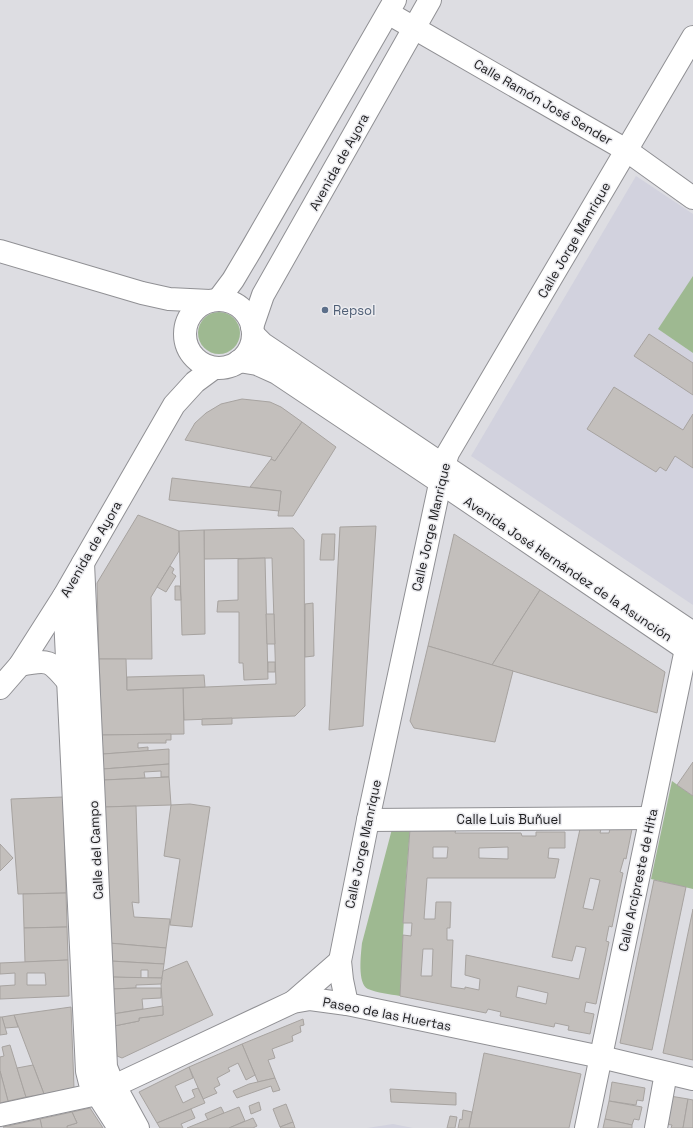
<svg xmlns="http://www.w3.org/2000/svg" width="693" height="1128" font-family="'Space Grotesk',sans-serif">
	<rect width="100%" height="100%" fill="#dddde2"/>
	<g fill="#d2d2de">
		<polygon points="636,176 693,214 693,605 471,456"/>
		<polygon points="393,1124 413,1128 367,1128"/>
	</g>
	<g fill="#9eb991">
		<polygon points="693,276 693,353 658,329"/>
		<circle cx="219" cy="333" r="21"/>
		<polygon points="672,781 693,796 693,889 651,879"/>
		<path d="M392 829H410L406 878 400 996C390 994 377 993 368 989 357 984 361 953 362 943Z"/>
	</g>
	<g fill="#c3bfbc" stroke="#a7a3a0" fill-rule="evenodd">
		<polygon points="649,334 693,363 693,395 634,356"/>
		<polygon points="614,387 683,430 693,414 693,468 675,456 666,471 660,467 656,472 587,429"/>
		<polygon points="242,399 270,402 281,407 302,422 275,461 271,459 272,457 185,440 195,423 206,413 221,404"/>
		<polygon points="302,422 336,447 293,516 278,516 281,491 250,487 271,459 275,461"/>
		<polygon points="172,478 281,491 279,511 169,500"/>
		<polygon points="138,515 179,531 179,551 151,597 152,659 99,659 97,583"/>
		<polygon points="376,526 363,726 329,730 340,527"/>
		<polygon points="293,528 304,540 305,706 295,716 184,720 183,688 276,684 272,558 204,559 204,530"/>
		<polygon points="204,530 205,634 182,635 179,531"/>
		<polygon points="322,534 335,534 334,560 320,560"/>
		<polygon points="454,534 540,590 492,665 428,646"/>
		<polygon points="265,558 268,679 244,680 243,663 239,663 239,612 217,612 218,601 238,600 238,559"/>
		<polygon points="170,566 174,569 172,573 176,576 166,592 157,587"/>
		<polygon points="175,586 180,586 181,600 175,600"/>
		<polygon points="540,590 665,672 657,713 492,665"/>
		<polygon points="313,603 314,656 305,657 305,604"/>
		<polygon points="266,614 274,614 275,644 267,644"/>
		<polygon points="428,646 513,671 495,742 414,728 410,721"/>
		<polygon points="99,659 126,659 127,690 183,688 184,734 102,735"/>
		<rect x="268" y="662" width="7" height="10"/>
		<polygon points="204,675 205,687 127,690 127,677"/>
		<polygon points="232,718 232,724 202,725 202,719"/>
		<polygon points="171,734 171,740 166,740 166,743 138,743 138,748 148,747 148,751 103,754 102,735"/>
		<polygon points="169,749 169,764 103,769 103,754"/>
		<polygon points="693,762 693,796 677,785"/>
		<polygon points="169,764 169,777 161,777 161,771 144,772 145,778 104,780 103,769"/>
		<polygon points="169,777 171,805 104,807 104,780"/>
		<polygon points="63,797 66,893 18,894 11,799"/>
		<polygon points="190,804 210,807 192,927 170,925 180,859 164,856 171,805"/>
		<polygon points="136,806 139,903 132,902 134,917 170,919 166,948 109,943 104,807"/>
		<path d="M410 829H456L455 833H521L522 836H536V832H565V848H549L548 858 559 859 555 878H427L424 919H435L436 902H451L450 928H447V940H453L451 987 465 989V987L479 990 480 979 465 975 466 955 579 979 586 948 576 946 572 961 552 957 580 829H601L600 833H609L610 829H632L626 859 624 858 620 872 623 873 612 927 609 926 606 941 609 942 596 1004 586 1002 584 1012 594 1014 590 1034 568 1030 569 1026 555 1023 554 1027 500 1016 501 1012 488 1009 486 1013 400 996 403 935 411 936 412 923H403ZM433 847H448L447 858H433ZM508 847V859L479 858V848ZM590 878 600 880 593 910 583 908ZM423 949H433L432 976H421ZM518 986 548 993 546 1004 516 997Z"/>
		<polygon points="0,844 13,858 0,871"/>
		<polygon points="654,880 686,887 652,1050 620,1043"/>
		<polygon points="66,893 67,927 24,928 23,894"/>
		<polygon points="693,909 693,1060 663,1053"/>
		<polygon points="67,927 68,960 25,962 24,928"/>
		<polygon points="109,943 166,948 164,964 110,961"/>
		<path d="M68 960 69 996 0 999V986L15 985V973L0 974V963ZM27 973H45L46 985H27Z"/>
		<polygon points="110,961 164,964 162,978 148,978 148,970 141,970 141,978 111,977"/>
		<polygon points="187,961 213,1015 122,1058 117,1056 114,1026 139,1021 139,1018 163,1015 161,984 163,971"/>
		<polygon points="111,977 162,978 161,984 136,985 136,988 112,989"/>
		<polygon points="136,988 161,988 161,998 142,999 143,1009 113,1014 112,989"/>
		<polygon points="163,1006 163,1015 139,1018 139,1021 114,1026 113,1014"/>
		<polygon points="71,1007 74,1088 44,1094 14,1015"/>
		<polygon points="14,1015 18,1027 5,1028 2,1017"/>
		<polygon points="0,1017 2,1017 7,1034 0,1035"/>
		<polygon points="303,1019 304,1025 300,1026 301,1032 292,1036 293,1041 272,1049 275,1058 268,1060 275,1078 258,1082 242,1044"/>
		<polygon points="242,1044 255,1075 246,1080 238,1063 228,1068 230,1071 217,1078 220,1085 214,1088 217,1093 203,1099 189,1067"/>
		<polygon points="10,1045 26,1097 8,1101 0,1071 0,1057 4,1056 2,1047"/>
		<polygon points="484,1053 581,1074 569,1128 469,1128"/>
		<polygon points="33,1065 44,1094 26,1097 17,1068"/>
		<polygon points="189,1067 193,1078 175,1086 183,1103 195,1097 192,1090 198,1088 205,1103 157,1123 139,1092"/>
		<polygon points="0,1071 8,1101 0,1103"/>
		<polygon points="275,1078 280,1090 273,1092 271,1086 237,1098 233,1091 249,1084"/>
		<polygon points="612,1082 645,1088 643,1101 637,1100 636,1105 609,1101"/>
		<polygon points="390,1089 456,1093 456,1105 391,1102"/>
		<polygon points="670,1096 688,1099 683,1128 671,1128 672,1125 665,1124"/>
		<polygon points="688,1099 693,1100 693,1128 683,1128"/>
		<polygon points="609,1101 642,1107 639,1120 634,1119 632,1125 605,1119"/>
		<polygon points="259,1102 261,1110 251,1114 249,1106"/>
		<polygon points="286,1104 293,1122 280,1127 273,1109"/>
		<polygon points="221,1107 224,1113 208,1120 205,1114"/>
		<polygon points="239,1107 245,1121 229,1128 187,1128"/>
		<polygon points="90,1108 103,1128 67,1128 67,1126 77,1123 72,1112"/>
		<polygon points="191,1109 195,1118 181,1124 183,1128 160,1128 157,1123"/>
		<polygon points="463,1110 472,1112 469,1128 458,1128 460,1119 462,1120"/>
		<polygon points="72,1112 77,1123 67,1126 67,1128 42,1128 40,1119"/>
		<polygon points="450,1116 457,1117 455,1128 447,1128"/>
		<polygon points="253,1118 257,1126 253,1128 229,1128"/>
		<polygon points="40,1119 42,1128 3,1127"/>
		<polygon points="605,1119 632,1125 632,1128 603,1128"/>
		<polygon points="293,1122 295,1128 281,1128 280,1127"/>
	</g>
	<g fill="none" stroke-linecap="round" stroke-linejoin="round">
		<g stroke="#909094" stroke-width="24">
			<g id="minor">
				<polyline points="388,13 626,150 693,198"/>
				<polyline points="0,251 142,293 169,299 210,301"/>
				<circle cx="219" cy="334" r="34"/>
				<polyline points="218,300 233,280 252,248 395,0"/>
				<polyline points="252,327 263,295 430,0"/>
				<polyline points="253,334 263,344 693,633"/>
				<polyline points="239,361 257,364 277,373 440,482 693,654"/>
				<polyline points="83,563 106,1067 110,1077 138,1128"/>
				<polyline points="64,596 87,1071 90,1083 119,1128"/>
				<path d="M20 665C49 659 50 660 69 683"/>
				<polyline points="0,688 20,665 64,596 174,405 195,382 214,368"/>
				<polyline points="368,820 650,818"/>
				<polyline points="293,1002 340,961"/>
				<polyline points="347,1004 342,980 340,961 368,820 444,465 448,453 693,37"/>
				<polyline points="0,1115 97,1094 293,1002 310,999 347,1004 601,1057 693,1079"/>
				<polyline points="586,1128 686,649 691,637"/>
				<polyline points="656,1128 666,1073"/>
			</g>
		</g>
		<use href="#minor" stroke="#fff" stroke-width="22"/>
	</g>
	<circle fill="#5c6f8a" stroke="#ebebef" stroke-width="1.5" cx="325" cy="310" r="4"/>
	<g text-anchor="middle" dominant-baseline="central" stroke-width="3" stroke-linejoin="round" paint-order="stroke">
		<g font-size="13" fill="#202022" stroke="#ebebef">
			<text transform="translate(543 102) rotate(30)">Calle Ramón José Sender</text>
			<text transform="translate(339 162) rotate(-61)">Avenida de Ayora</text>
			<text transform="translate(574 240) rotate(-60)">Calle Jorge Manrique</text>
			<text transform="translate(431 527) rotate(-77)">Calle Jorge Manrique</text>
			<text transform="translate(91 549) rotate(-60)">Avenida de Ayora</text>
			<text transform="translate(568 569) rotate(34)">Avenida José Hernández de la Asunción</text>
			<text x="509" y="819">Calle Luis Buñuel</text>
			<text transform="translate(363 844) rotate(-78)">Calle Jorge Manrique</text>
			<text transform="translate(96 850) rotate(-93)">Calle del Campo</text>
			<text transform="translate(638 880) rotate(-78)">Calle Arcipreste de Hita</text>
			<text transform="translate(387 1014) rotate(11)">Paseo de las Huertas</text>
		</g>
		<g font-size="13" fill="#4e5e75" stroke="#ebebef" text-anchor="start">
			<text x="333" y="310">Repsol</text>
		</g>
	</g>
</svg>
